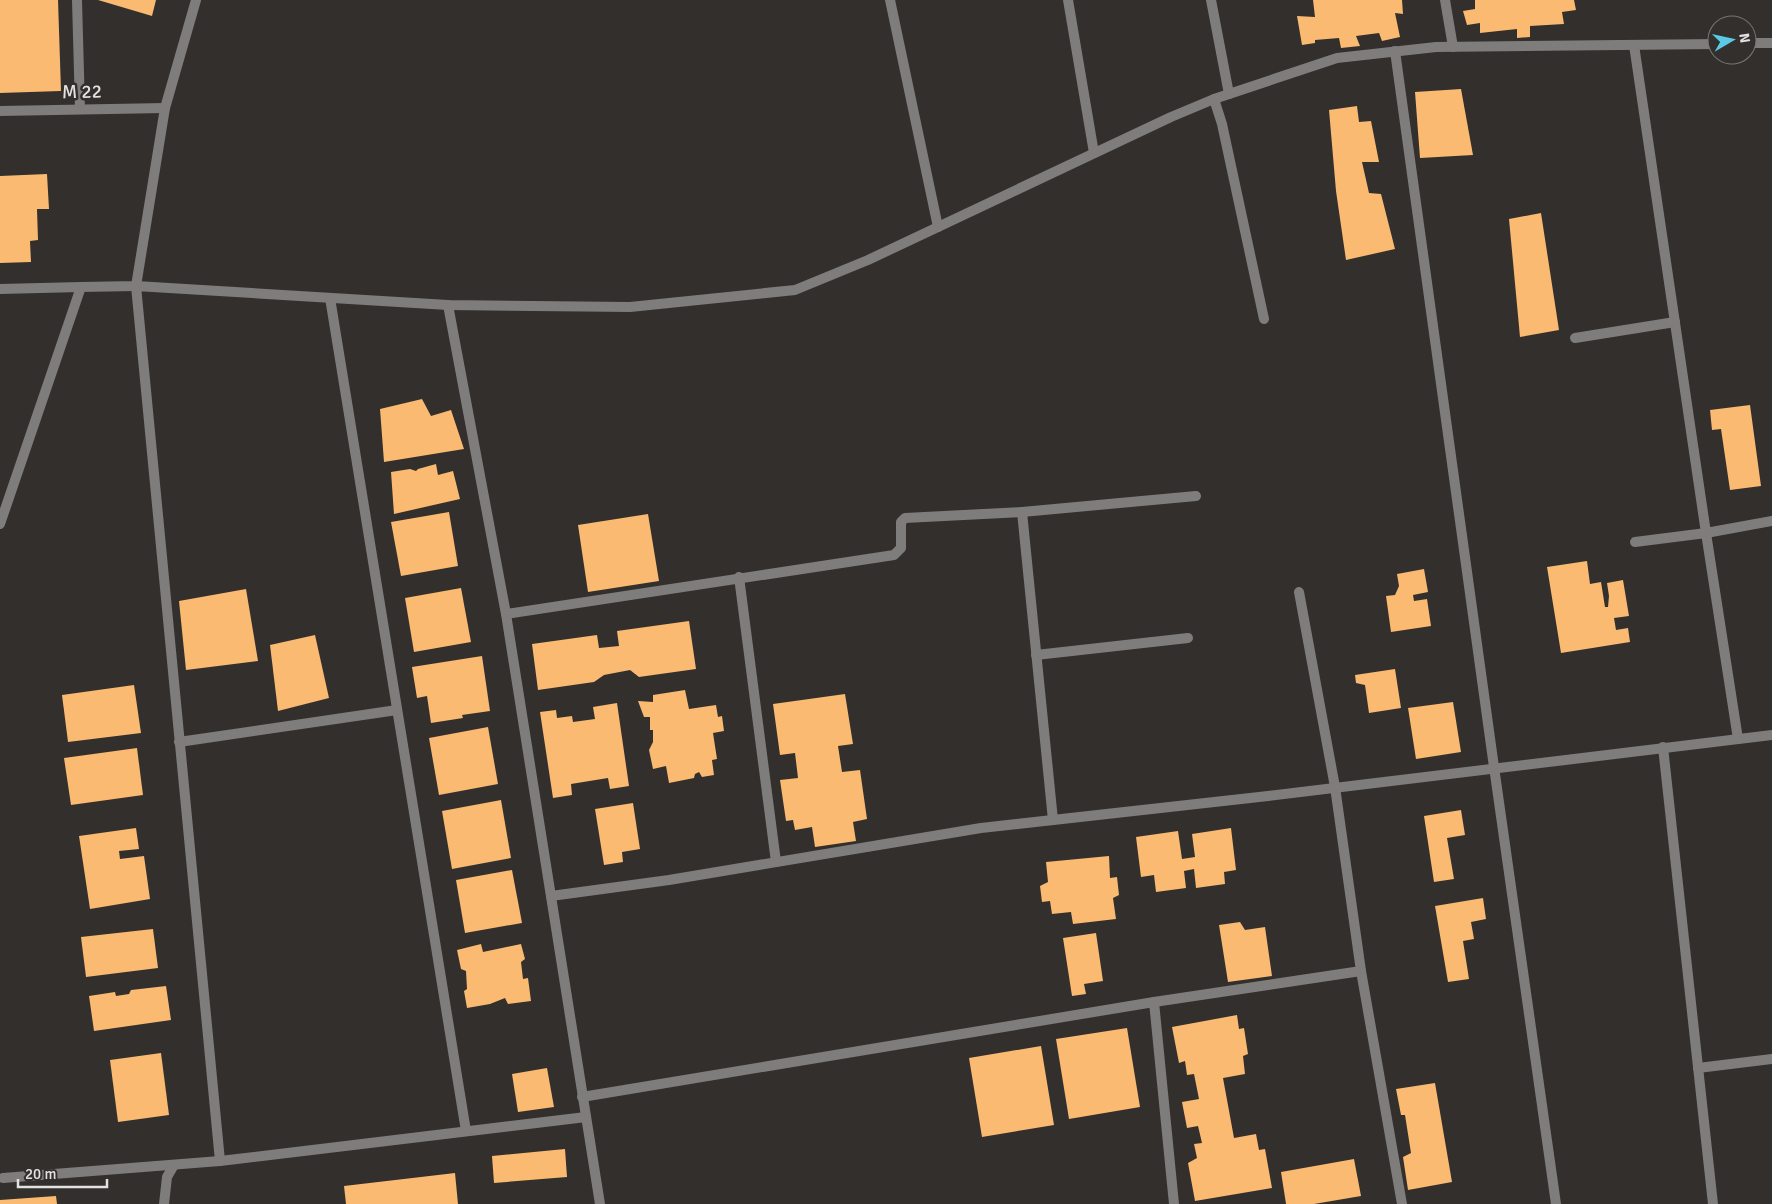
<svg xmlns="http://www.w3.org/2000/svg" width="1772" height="1204" font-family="Signika,sans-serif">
	<rect width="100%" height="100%" fill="#322f2d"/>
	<g fill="#faba71">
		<polygon points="0,0 58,0 61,91 0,93"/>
		<polygon points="98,0 156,0 152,16"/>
		<polygon points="1313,0 1402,0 1403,14 1395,13 1400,37 1382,41 1379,33 1356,36 1360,46 1341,48 1339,38 1315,40 1315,43 1302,45 1297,16 1315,17"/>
		<polygon points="1475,0 1574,0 1576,10 1562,12 1564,24 1530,26 1530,37 1517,38 1517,29 1480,33 1480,23 1467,25 1463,11 1475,9"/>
		<polygon points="1461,89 1473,155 1420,158 1415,92"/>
		<polygon points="1357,106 1359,122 1371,121 1379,162 1362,162 1369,193 1381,194 1395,249 1346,260 1336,191 1329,110"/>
		<polygon points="47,174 49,209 37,209 38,240 30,241 31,262 0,263 0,176"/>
		<polygon points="1541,213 1559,330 1520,337 1509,219"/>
		<polygon points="422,399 431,416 451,410 464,449 384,462 380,409"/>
		<polygon points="1750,405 1761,486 1730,490 1721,429 1712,430 1710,410"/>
		<polygon points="436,464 438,475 453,471 460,499 394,514 391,472 410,469 416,471 418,469"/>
		<polygon points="449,512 458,566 401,576 391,522"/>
		<polygon points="648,514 659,581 588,592 578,525"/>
		<polygon points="1587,561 1590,584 1601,582 1605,607 1608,607 1609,596 1607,583 1623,580 1629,616 1614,618 1616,630 1628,628 1630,642 1561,653 1547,567"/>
		<polygon points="1424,569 1428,592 1413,595 1414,601 1427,599 1431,626 1391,632 1386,596 1395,595 1399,586 1397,574"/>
		<polygon points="461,588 471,642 414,652 405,598"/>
		<polygon points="246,589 258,661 186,670 179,601"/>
		<polygon points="689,621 696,669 639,677 630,670 604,675 594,682 538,690 532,644 597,635 599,648 619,646 617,631"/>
		<polygon points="315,635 329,698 278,711 270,645"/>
		<polygon points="482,656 490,711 462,715 463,718 431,723 427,696 417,698 412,667"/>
		<polygon points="1395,669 1401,708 1369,713 1365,685 1356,683 1355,675"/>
		<polygon points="134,685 141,733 68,742 62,695"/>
		<polygon points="685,690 689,709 716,705 718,717 722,716 724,731 713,733 717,759 712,760 714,775 702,777 699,772 695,774 694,778 669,783 666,766 653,769 649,750 653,742 653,730 650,730 650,717 644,717 638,701 653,702 653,695"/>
		<polygon points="845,694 853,744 838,746 842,772 860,770 867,819 853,822 856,841 815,847 812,827 795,830 793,820 786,821 780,780 798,778 795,753 780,755 773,704"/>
		<polygon points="1453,702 1461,752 1416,759 1408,708"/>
		<polygon points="617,703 629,786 610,789 608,778 571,784 572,795 553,798 540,712 556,710 557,718 572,716 573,722 595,719 593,707"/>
		<polygon points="488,727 498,784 439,795 429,738"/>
		<polygon points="137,748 143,795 71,805 64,758"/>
		<polygon points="501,800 511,858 452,869 442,811"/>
		<polygon points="633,803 640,849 622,852 623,862 604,865 595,809"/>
		<polygon points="1461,810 1465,835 1447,838 1454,879 1434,882 1424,816"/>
		<polygon points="136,828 139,849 119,851 120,859 144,856 150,899 90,909 79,836"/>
		<polygon points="1231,828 1236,870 1224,872 1225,884 1196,888 1194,869 1184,871 1186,888 1156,892 1154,875 1141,877 1136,837 1178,831 1182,859 1195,857 1192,834"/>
		<polygon points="1109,856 1110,878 1117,877 1119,895 1113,898 1116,919 1073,924 1071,912 1052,914 1050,901 1042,902 1040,886 1048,882 1046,862"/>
		<polygon points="512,870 522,923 465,933 456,880"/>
		<polygon points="1483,898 1486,919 1471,922 1474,939 1463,941 1469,979 1448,982 1435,906"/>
		<polygon points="1240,922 1245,930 1265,927 1272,976 1228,982 1219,925"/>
		<polygon points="153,929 158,968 86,977 81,937"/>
		<polygon points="1096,933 1103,981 1084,984 1086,994 1072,996 1063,938"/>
		<polygon points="481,944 483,952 521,944 525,959 521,962 523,979 528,978 531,1001 508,1004 505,998 490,1004 467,1008 464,991 467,989 466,971 461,969 457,950"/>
		<polygon points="166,986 171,1020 94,1031 89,996 115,992 116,996 129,994 131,990"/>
		<polygon points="1237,1015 1239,1029 1244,1028 1248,1054 1243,1056 1245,1074 1223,1078 1234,1138 1256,1134 1259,1150 1265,1149 1272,1188 1195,1201 1188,1163 1197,1158 1194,1144 1202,1143 1198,1126 1187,1128 1182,1102 1199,1099 1194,1074 1187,1075 1185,1061 1179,1063 1172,1027"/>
		<polygon points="1127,1028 1140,1107 1069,1119 1056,1039"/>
		<polygon points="1041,1046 1054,1125 982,1137 969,1058"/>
		<polygon points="161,1053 169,1115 118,1122 110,1060"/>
		<polygon points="547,1068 554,1107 518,1112 512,1074"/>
		<polygon points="1435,1083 1452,1182 1408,1190 1403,1157 1411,1153 1405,1115 1401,1115 1396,1089"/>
		<polygon points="565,1149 567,1177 494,1183 492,1156"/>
		<polygon points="1354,1159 1361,1196 1314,1204 1286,1204 1281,1172"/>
		<polygon points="455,1173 458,1204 346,1204 344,1186"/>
		<polygon points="56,1196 57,1204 0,1204 0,1200"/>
	</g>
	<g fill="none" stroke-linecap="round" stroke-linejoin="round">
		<g stroke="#7e7d7b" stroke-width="10">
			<polyline points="77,0 80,109"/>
			<polyline points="890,0 938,227"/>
			<polyline points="1068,0 1094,153"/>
			<polyline points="1211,0 1229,94"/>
			<polyline points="1445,0 1453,47"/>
			<polyline points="1747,43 1772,43"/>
			<polyline points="1634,45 1706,533 1772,521"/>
			<polyline points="1395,51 1494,767 1556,1204"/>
			<polyline points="1214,99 1222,124 1264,319"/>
			<polyline points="0,289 81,287"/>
			<polyline points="330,298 466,1131"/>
			<polyline points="448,305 506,614 600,1204"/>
			<polyline points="1575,338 1675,322"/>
			<polyline points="1022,512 1053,820"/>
			<polyline points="1635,542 1706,533 1738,739"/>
			<polyline points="739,577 776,862"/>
			<polyline points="1299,592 1335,787 1361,971 1402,1204"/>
			<polyline points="506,614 894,555 901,548 901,522 905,518 1022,512 1196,496"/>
			<polyline points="1036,655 1188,638"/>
			<polyline points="179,742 397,710"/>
			<polyline points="1663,747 1713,1204"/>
			<polyline points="551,896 669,880 981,828 1268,796 1772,735"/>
			<polyline points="1154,1002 1174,1204"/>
			<polyline points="1698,1068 1772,1059"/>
			<polyline points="582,1097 1154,1002 1361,971"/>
			<polyline points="220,1161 136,286 448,305 630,307 795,290 868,260 1171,117 1214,99 1337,58 1436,47 1717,44"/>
			<polyline points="3,1178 220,1161 586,1117"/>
			<polyline points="164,1204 167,1177 174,1165"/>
		</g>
		<g stroke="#7e7d7b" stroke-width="10">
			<polyline points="0,111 165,108"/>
			<polyline points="0,524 81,287 136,286 165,108 196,0"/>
		</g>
	</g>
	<g text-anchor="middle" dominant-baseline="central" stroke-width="5" stroke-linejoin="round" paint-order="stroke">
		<g font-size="19" fill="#e4e2e1" stroke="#322f2d">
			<text transform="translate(82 92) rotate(-1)">M 22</text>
		</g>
	</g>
	<g transform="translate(1732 40) rotate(81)"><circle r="24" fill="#322f2d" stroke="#797775"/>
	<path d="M0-4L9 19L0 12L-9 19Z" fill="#5ac8e6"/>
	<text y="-8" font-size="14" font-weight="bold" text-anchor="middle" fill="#e4e2e1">N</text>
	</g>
	<path d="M18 1179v8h89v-8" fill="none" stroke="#e4e2e1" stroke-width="2.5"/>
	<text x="25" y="1179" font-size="15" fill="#e4e2e1" stroke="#322f2d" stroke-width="4" paint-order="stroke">20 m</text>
</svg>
